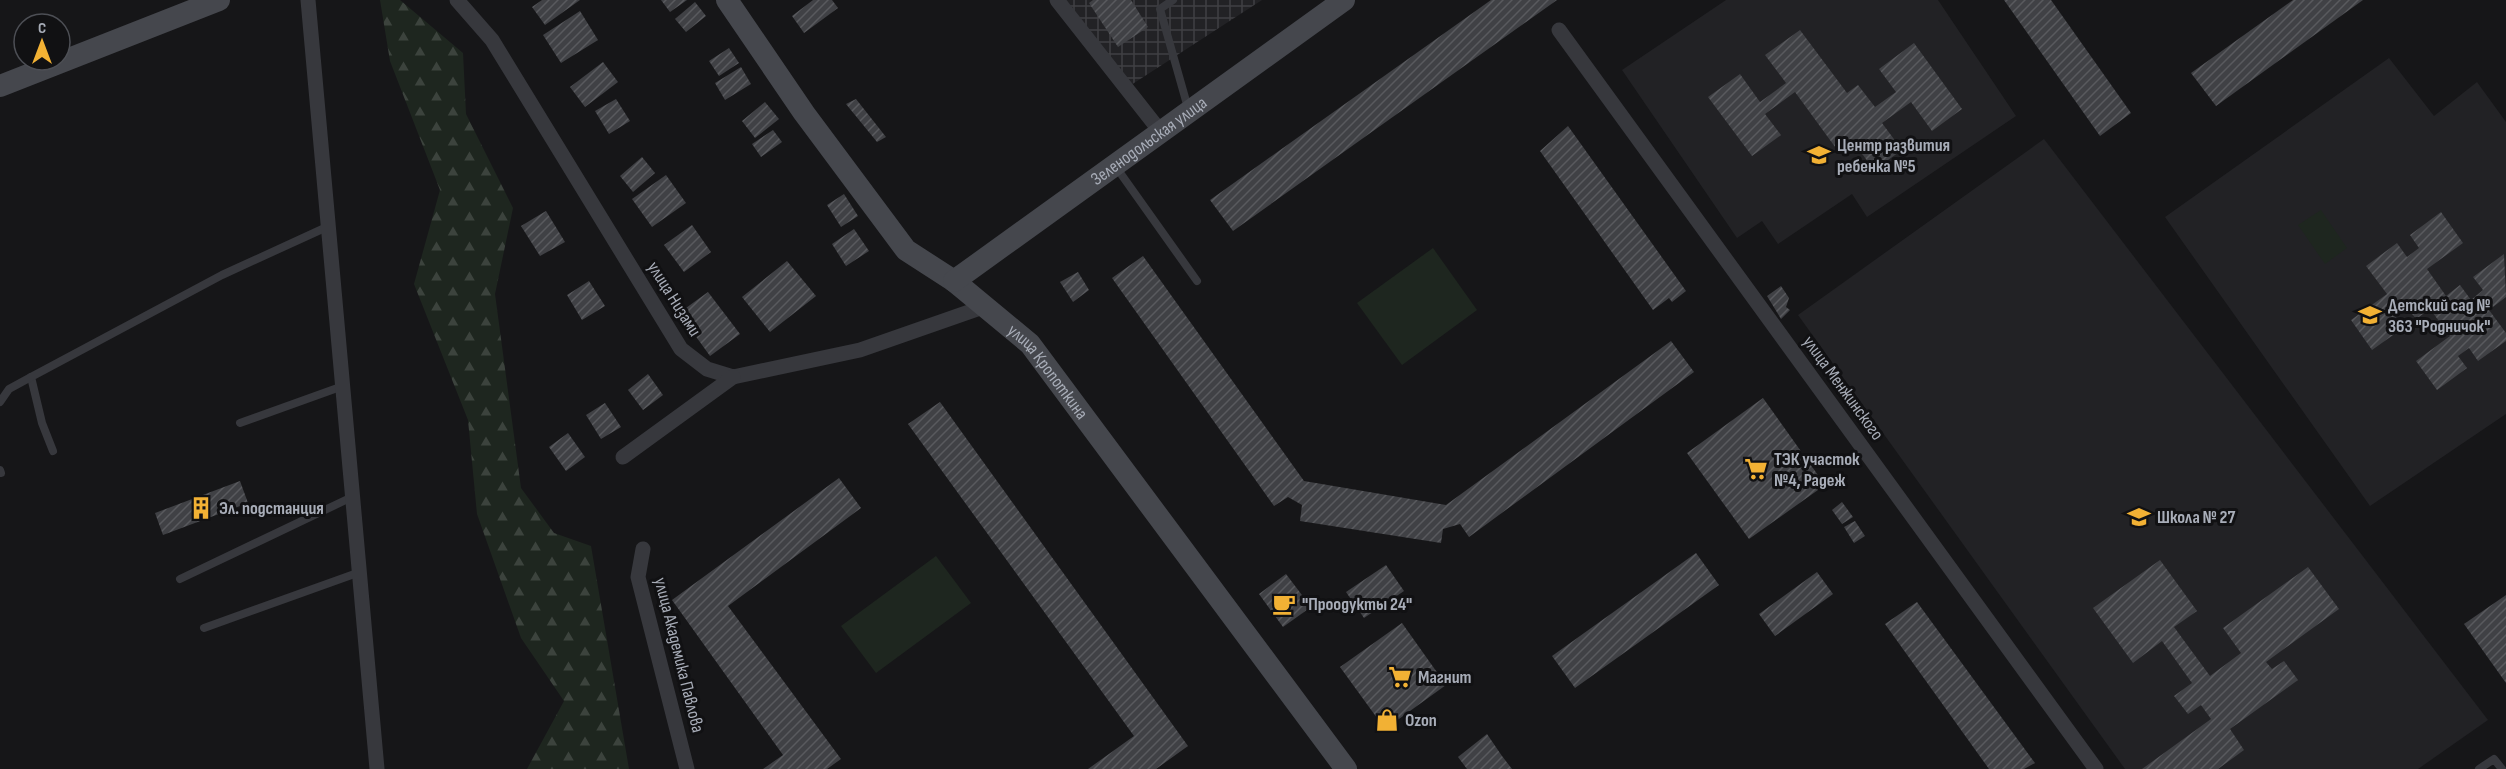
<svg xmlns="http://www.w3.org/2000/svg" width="2506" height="769" font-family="'Sofia Sans Condensed',sans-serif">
	<defs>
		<pattern id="industrial-grid" width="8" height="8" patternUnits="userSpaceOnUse" patternTransform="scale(1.5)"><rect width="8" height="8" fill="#222225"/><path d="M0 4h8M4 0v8" fill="none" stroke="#3f3f43"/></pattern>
		<pattern id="forest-firs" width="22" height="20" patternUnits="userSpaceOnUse" patternTransform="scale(1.5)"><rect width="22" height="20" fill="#1e261f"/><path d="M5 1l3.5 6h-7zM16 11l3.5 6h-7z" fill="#3c433d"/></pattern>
		<pattern id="building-hatch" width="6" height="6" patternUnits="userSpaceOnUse" patternTransform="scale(1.5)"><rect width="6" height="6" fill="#404145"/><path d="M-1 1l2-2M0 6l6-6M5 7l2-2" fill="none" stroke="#595a5e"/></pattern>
	</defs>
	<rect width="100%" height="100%" fill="#161618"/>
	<g fill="#222225">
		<polygon points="1726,0 1938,0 2016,116 1867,217 1852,194 1778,244 1762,221 1737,238 1622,70"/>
		<polygon points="2389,58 2434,116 2477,82 2506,122 2506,414 2370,506 2165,217"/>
		<polygon points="2044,139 2488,720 2418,769 2125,769 1798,315"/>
	</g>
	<polygon fill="url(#industrial-grid)" points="1064,0 1262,0 1131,85"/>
	<polygon fill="url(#forest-firs)" points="380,0 400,0 463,53 466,114 513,208 495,294 521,488 554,533 591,546 629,769 527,769 564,701 521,638 477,514 468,420 414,284 440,190 390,61"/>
	<g fill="#1e261f">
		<polygon points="2321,210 2347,248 2325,264 2298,225"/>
		<polygon points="1433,248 1477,310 1402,365 1357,303"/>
		<polygon points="936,556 971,603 876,673 841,626"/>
	</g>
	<g fill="url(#building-hatch)">
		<polygon points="542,0 580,0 545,25 532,7"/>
		<polygon points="661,0 687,0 670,12"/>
		<polygon points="813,0 832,0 838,8 804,33 792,16"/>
		<polygon points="1093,0 1131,0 1148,27 1118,47 1089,3"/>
		<polygon points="1491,0 1557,0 1233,231 1210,200"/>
		<polygon points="2004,0 2051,0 2131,113 2100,136"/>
		<polygon points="2293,0 2363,0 2216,106 2191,73"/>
		<polygon points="695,2 706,16 686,32 675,19"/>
		<polygon points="580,11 598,40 561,63 543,35"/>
		<polygon points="1800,30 1847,93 1858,85 1875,107 1896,92 1879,69 1914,43 1962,109 1932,131 1911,102 1882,123 1902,150 1874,170 1852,140 1838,151 1795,92 1765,114 1781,135 1752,156 1708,97 1740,74 1760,102 1786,83 1765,55"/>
		<polygon points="729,48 739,63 719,76 709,61"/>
		<polygon points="603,62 618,82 585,107 570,87"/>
		<polygon points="741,67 751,84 725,100 715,83"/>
		<polygon points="616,99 630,121 609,134 595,111"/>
		<polygon points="856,99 886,137 877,142 846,104"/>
		<polygon points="765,102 779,119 755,138 742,121"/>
		<polygon points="1568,126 1686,291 1672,302 1669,298 1653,310 1540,151"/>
		<polygon points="773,130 782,142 761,157 752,144"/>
		<polygon points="642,157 655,173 633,192 620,176"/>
		<polygon points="666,175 686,203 652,227 632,199"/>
		<polygon points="844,194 858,216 841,227 827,205"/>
		<polygon points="546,211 565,242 540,256 521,226"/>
		<polygon points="2441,212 2463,243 2427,269 2446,296 2460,285 2471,300 2483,290 2473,277 2504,254 2506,297 2489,310 2506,333 2506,341 2478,361 2469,348 2458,356 2467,368 2437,390 2416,361 2450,336 2430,309 2416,319 2406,306 2394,315 2403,328 2372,350 2351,320 2387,294 2366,266 2397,243 2407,257 2419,248 2410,235"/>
		<polygon points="692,225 711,252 684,272 664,245"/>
		<polygon points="854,229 869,251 846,266 832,244"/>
		<polygon points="1143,256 1304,481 1446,505 1671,341 1694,372 1469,537 1460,524 1443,529 1441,543 1300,521 1302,505 1288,497 1274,506 1112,278"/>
		<polygon points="787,261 816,296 770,332 742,297"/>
		<polygon points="1078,272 1089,290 1073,302 1060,282"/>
		<polygon points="589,281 605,306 582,320 567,295"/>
		<polygon points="1781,286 1789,298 1786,307 1790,310 1781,319 1767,296"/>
		<polygon points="708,292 740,334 710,356 679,313"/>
		<polygon points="648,374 663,395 643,410 628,390"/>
		<polygon points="1763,398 1825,485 1749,539 1687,453"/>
		<polygon points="940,402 1188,746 1156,769 1088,769 1134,736 908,424"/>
		<polygon points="605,403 621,427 601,439 586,415"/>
		<polygon points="568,433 585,457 566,471 549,447"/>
		<polygon points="839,478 861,508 728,606 841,759 827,769 763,769 783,755 672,600"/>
		<polygon points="240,481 248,503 163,535 155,513"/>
		<polygon points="1842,502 1853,517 1842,524 1832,510"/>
		<polygon points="1855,521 1865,536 1854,543 1844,527"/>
		<polygon points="1696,553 1719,585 1575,688 1552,656"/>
		<polygon points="2160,560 2197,611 2174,627 2210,676 2241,653 2223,628 2308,567 2339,609 2266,662 2272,669 2284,661 2298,680 2230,729 2244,750 2218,769 2142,769 2211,719 2201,705 2188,714 2174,696 2192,683 2162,641 2133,663 2093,608"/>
		<polygon points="1386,565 1404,591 1364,618 1346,592"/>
		<polygon points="1817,572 1833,594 1775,636 1759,614"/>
		<polygon points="1286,574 1311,607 1283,627 1259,594"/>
		<polygon points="2506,595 2506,683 2464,624"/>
		<polygon points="1917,602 2035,763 2024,769 1989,769 1885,624"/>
		<polygon points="1402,623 1446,685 1385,729 1340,667"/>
		<polygon points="1487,734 1502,756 1512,769 1467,769 1458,757"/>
	</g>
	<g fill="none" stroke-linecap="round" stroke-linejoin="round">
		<g stroke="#37383d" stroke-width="8">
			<polyline points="1173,0 1160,9 1188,108"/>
			<polyline points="1116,167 1197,281"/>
			<polyline points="31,377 42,423 53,451"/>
			<polyline points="0,402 9,389 31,377 222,275 329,226"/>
			<polyline points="240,423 343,386"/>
			<polyline points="0,470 1,473"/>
			<polyline points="180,579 352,497"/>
			<polyline points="204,628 360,572"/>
			<polyline points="2479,769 2494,759 2502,769"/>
		</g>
		<g stroke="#37383d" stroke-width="15">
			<polyline points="308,0 377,769"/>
			<polyline points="457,0 492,40 681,349 707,369 733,377 860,350 986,306"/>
			<polyline points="1057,0 1160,131"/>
			<polyline points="1559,30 2096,769"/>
			<polyline points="623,457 733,377"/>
			<polyline points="643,549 638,577 687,769"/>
		</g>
		<g stroke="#45474d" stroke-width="22">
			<path id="s1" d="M727 0 804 113 906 250 954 281 1030 344 1346 769"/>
			<polyline points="0,86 219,0"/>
			<path id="s2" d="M954 281 1344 0"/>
		</g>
	</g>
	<defs>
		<g id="school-bare" transform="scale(1.8)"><path d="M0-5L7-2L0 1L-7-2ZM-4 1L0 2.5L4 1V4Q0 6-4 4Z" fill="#f2b134" stroke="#111113" stroke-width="2.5" paint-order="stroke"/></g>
		<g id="supermarket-bare" transform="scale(1.8)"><path d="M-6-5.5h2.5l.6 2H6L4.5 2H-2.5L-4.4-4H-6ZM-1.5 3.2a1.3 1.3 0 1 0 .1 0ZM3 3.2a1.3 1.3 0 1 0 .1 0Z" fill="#f2b134" stroke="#111113" stroke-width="2.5" paint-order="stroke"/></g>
		<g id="building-bare" transform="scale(1.8)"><path d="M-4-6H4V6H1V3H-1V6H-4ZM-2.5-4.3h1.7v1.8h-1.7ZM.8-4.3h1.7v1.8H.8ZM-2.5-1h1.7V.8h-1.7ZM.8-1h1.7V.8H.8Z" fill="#f2b134" stroke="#111113" stroke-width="2.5" paint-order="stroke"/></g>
		<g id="cafe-bare" transform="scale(1.8)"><path d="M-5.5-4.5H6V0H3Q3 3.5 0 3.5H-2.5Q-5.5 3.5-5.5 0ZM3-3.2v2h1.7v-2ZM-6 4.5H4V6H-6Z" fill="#f2b134" stroke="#111113" stroke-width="2.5" paint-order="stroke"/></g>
		<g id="shop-bare" transform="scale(1.8)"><path d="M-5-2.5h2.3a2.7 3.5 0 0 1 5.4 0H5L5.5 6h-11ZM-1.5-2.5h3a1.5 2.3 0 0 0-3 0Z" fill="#f2b134" stroke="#111113" stroke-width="2.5" paint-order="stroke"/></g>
	</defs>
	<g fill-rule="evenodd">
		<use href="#school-bare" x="1819" y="155"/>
		<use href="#school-bare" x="2370" y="315"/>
		<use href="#supermarket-bare" x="1756" y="469"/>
		<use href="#building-bare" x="201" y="508"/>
		<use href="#school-bare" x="2139" y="517"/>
		<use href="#cafe-bare" x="1284" y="604"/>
		<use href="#supermarket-bare" x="1400" y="677"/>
		<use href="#shop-bare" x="1387" y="720"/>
	</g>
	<g text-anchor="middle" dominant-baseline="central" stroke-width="6" stroke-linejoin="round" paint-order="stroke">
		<g font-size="18" fill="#a8adb8" stroke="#111113">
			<text stroke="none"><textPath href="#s2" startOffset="240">Зеленодольская улица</textPath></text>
			<text transform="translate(674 299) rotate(58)">улица Низами</text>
			<text stroke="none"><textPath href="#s1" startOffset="496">улица Кропоткина</textPath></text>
			<text transform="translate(1843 388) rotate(54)">улица Менжинского</text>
			<text transform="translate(679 655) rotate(76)">улица Академика Павлова</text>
		</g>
		<g font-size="18" font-weight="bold" fill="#a8adb8" stroke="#111113" text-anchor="start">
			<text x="1837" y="145">Центр развития<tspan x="1837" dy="21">ребенка №5</tspan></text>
			<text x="2388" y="305">Детский сад №<tspan x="2388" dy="21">363 "Родничок"</tspan></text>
			<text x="1774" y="459">ТЭК участок<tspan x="1774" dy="21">№4, Радеж</tspan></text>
			<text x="219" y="508">Эл. подстанция</text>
			<text x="2157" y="517">Школа № 27</text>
			<text x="1302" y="604">"Проодукты 24"</text>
			<text x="1418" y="677">Магнит</text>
			<text x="1405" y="720">Ozon</text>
		</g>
	</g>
	<g transform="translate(42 42)"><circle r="28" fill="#111113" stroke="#4d4f55" stroke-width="1.5"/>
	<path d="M0-4.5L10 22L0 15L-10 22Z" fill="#f2b134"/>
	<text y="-9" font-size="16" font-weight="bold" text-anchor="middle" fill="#a8adb8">С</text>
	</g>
</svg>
